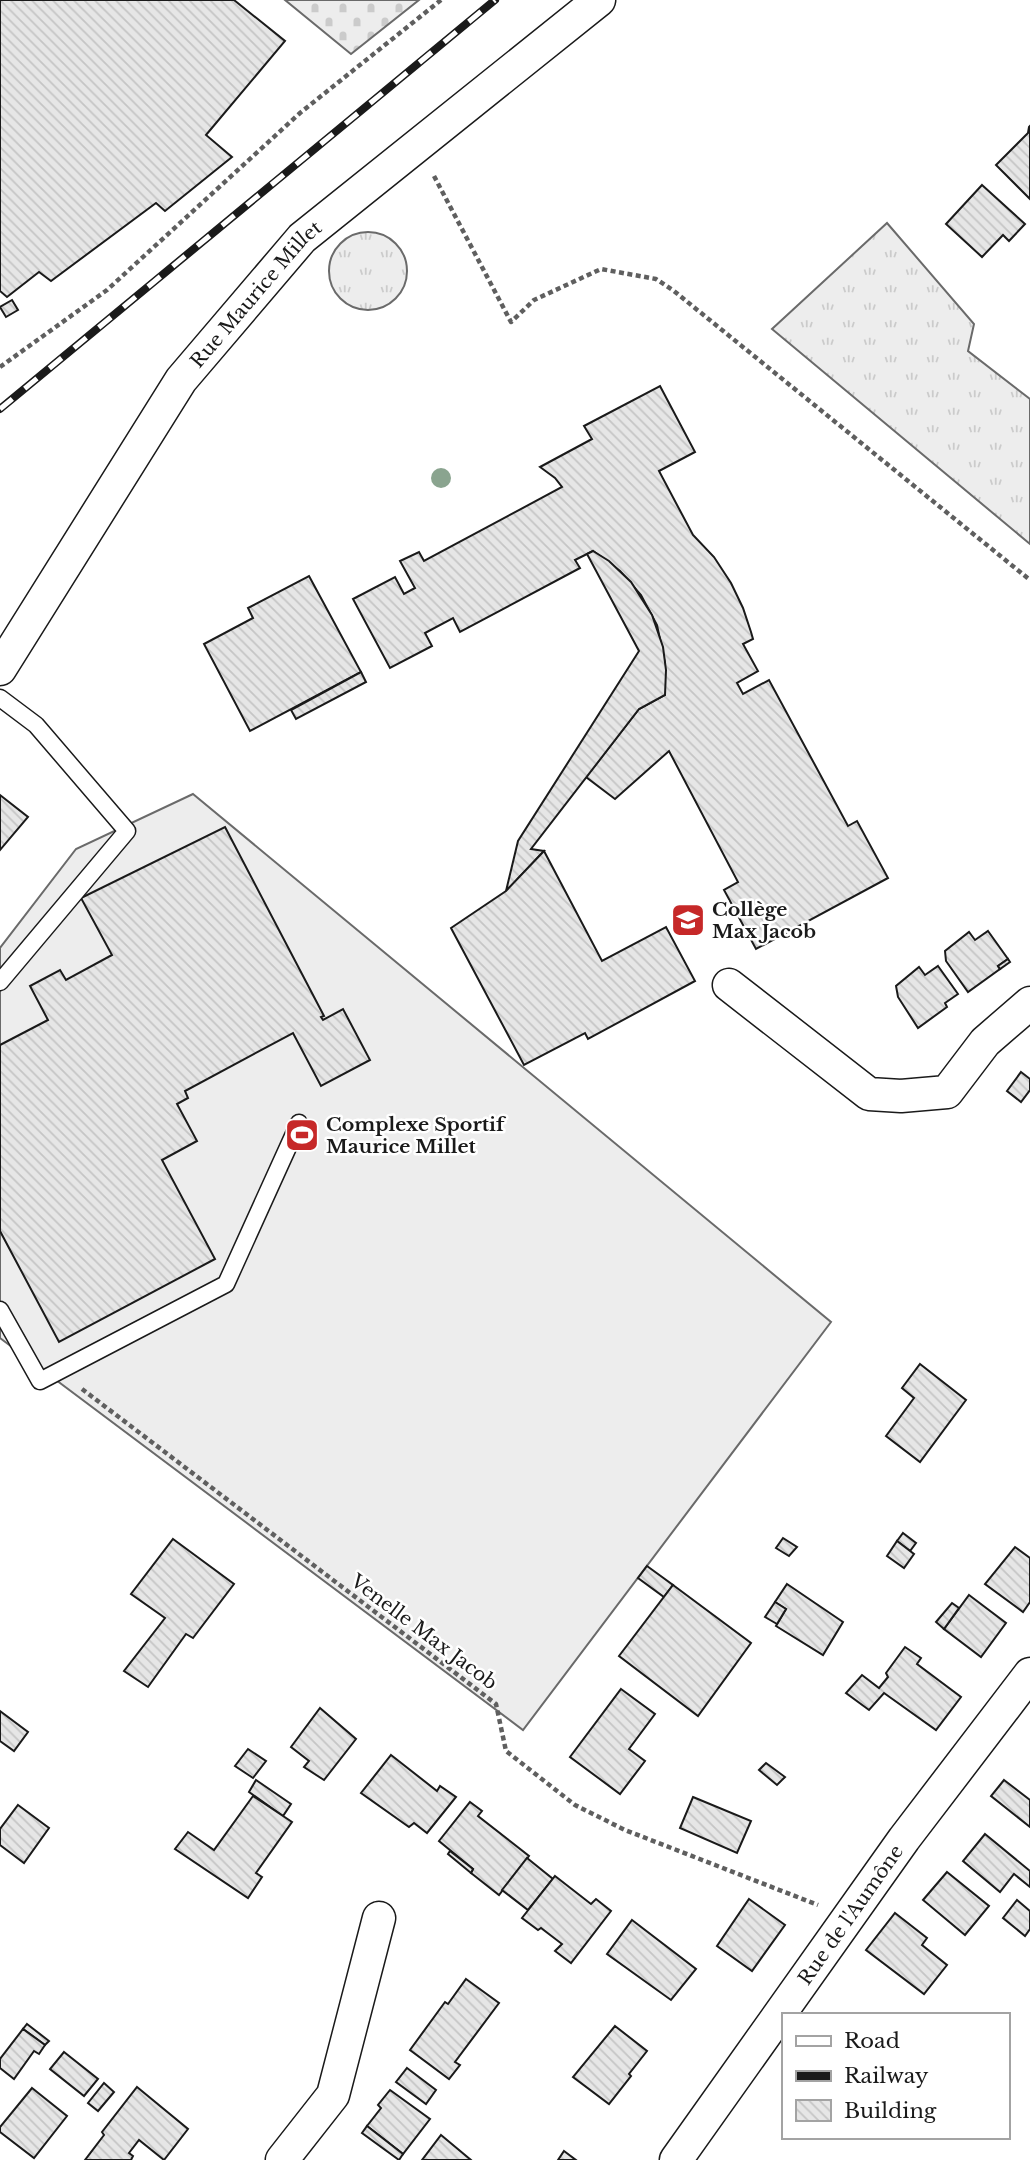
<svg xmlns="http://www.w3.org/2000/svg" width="1030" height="2160" font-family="'Libre Baskerville',serif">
	<defs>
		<pattern id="grass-tufts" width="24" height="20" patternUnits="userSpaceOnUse" patternTransform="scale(1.75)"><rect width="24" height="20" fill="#ededed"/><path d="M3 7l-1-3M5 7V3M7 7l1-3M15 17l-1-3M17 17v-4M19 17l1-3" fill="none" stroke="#cbcbcb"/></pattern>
		<pattern id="cemetery-stones" width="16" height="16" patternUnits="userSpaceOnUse" patternTransform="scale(1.75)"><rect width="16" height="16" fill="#ededed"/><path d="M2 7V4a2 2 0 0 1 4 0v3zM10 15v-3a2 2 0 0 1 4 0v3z" fill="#cbcbcb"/></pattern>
		<pattern id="building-back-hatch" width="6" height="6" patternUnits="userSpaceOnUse" patternTransform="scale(1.75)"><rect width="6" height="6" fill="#e6e6e6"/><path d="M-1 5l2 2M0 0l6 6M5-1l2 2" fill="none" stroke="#c5c5c5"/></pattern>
	</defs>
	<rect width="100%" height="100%" fill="#fff"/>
	<g fill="url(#grass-tufts)" stroke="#6a6a6a" stroke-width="2">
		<polygon points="887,223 974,324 968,351 1030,399 1030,544 772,329"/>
		<circle cx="368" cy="271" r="39"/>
	</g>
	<polygon fill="url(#cemetery-stones)" stroke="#6a6a6a" stroke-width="2" points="285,0 419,0 351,54"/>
	<polygon fill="#ededed" stroke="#6a6a6a" stroke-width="2" points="193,794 831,1322 523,1730 0,1338 0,948 76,849"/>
	<g fill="url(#building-back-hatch)" stroke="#1a1a1a" stroke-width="2">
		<polygon points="0,0 234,0 285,41 206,135 232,157 165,211 156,203 51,281 39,272 7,297 0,291"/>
		<polygon points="1029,127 1030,126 1030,199 996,165 1028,133"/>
		<polygon points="982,185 1025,224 1009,241 1003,235 982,257 946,224"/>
		<polygon points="12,300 18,310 6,317 0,307"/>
		<polygon points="660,386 695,452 659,471 693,535 714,557 731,583 743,608 751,632 753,639 743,644 758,671 737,683 743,694 769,680 848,826 857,821 888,878 756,949 724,890 738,882 669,751 615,799 586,777 639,709 665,695 665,663 657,625 641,595 620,571 593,551 575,560 580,568 460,632 453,618 425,633 432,646 390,668 353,599 395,577 404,594 415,588 400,561 419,552 424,561 562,487 555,478 540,467 592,439 584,426"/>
		<polygon points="593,551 609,561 631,582 652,615 663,647 666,670 665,695 639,709 531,849 544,851 506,891 518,841 639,651 587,554"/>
		<polygon points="309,576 361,672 250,731 204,644 253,618 248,608"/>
		<polygon points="361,672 366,682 296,719 291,710"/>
		<polygon points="0,795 28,817 0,850"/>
		<polygon points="225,827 324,1016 321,1017 323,1020 343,1009 370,1060 321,1086 293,1033 185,1091 188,1098 177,1104 197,1141 162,1160 215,1259 59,1342 0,1231 0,1045 48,1020 30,986 60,970 66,980 112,955 81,898"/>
		<polygon points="544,851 602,961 666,927 695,981 588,1039 585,1033 524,1065 451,928 506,891"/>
		<polygon points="988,931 1008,959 998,966 1000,969 968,992 946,961 945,951 969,932 975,940"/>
		<polygon points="1008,959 1010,962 1000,969 998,966"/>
		<polygon points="938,966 958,994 945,1003 947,1007 918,1028 898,997 896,986 919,967 925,975"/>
		<polygon points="1021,1072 1030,1079 1030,1090 1021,1102 1007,1091"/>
		<polygon points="920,1364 966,1400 920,1462 886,1436 914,1398 902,1388"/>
		<polygon points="903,1533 916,1543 910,1551 897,1541"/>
		<polygon points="783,1538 797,1547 789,1556 776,1548"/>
		<polygon points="173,1539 234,1584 193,1638 186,1634 148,1687 124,1671 165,1618 131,1594"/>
		<polygon points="897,1541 914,1554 904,1568 887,1556"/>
		<polygon points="1015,1547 1030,1558 1030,1602 1023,1612 985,1584"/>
		<polygon points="647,1566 673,1585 664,1597 638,1578"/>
		<polygon points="787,1584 843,1622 823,1655 776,1626 786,1609 775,1602"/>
		<polygon points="673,1585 751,1643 698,1716 619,1656"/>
		<polygon points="969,1595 1006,1623 981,1657 944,1629"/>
		<polygon points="775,1602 786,1609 777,1624 765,1617"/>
		<polygon points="952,1603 959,1608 944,1629 936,1622"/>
		<polygon points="905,1647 921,1658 917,1664 961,1697 936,1730 884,1693 869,1710 846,1693 862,1675 879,1688 888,1677 886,1673"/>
		<polygon points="621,1689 655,1714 629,1749 645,1761 620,1794 570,1757"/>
		<polygon points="320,1708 356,1739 324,1780 304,1767 309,1761 291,1747"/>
		<polygon points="0,1711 28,1732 14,1751 0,1741"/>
		<polygon points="248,1749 266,1761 253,1778 235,1766"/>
		<polygon points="391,1755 437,1791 440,1786 456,1797 427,1833 414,1823 409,1827 361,1793"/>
		<polygon points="766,1763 785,1777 777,1785 759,1770"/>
		<polygon points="256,1780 291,1804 283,1816 249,1792"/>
		<polygon points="1004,1780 1030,1800 1030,1827 991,1796"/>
		<polygon points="253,1796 292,1822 256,1873 262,1877 248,1898 175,1849 188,1832 214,1850"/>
		<polygon points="693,1797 751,1821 737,1853 680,1828"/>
		<polygon points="470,1802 482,1811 478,1816 529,1856 499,1895 471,1873 473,1869 439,1841"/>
		<polygon points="18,1805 49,1828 24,1863 0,1845 0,1829"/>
		<polygon points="985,1834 1030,1871 1030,1887 1014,1874 1000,1892 963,1861"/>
		<polygon points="450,1851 473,1869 471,1873 448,1854"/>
		<polygon points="527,1858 553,1879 528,1910 502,1890"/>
		<polygon points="947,1872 989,1906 965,1935 923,1900"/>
		<polygon points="555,1876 591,1904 596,1899 611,1911 571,1963 555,1951 562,1944 541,1928 538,1930 522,1918"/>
		<polygon points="749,1899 785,1925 752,1971 717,1946"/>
		<polygon points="1017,1900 1030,1911 1030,1929 1025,1936 1003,1918"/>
		<polygon points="895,1913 927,1938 922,1945 947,1965 924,1994 866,1950"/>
		<polygon points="632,1920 696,1969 671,2000 607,1954"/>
		<polygon points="466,1979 499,2003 455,2062 460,2065 449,2079 410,2050 445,2002 448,2004"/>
		<polygon points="27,2024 49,2041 45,2045 23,2029"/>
		<polygon points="615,2026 647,2051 629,2074 631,2076 609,2104 573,2077"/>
		<polygon points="23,2029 45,2045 39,2054 34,2051 14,2079 0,2068 0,2059"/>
		<polygon points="64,2052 98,2079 84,2096 50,2069"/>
		<polygon points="407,2068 436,2090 426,2104 396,2082"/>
		<polygon points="104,2083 114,2092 98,2111 88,2103"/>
		<polygon points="137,2087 188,2129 164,2160 139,2140 129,2153 133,2156 131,2160 85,2160 104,2135 102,2132"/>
		<polygon points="32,2088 67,2116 34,2158 0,2132 0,2127"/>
		<polygon points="390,2090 430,2119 403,2154 367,2126 381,2108 378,2105"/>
		<polygon points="367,2126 403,2154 399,2160 362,2133"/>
		<polygon points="441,2135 471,2160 422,2160"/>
		<polygon points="564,2151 576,2160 558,2160"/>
	</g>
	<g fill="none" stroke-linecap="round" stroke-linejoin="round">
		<g stroke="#1a1a1a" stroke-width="19">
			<g id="service">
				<polyline points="0,698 36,725 127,831 0,982"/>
				<polyline points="0,1310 40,1381 226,1284 299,1123"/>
			</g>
		</g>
		<g stroke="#1a1a1a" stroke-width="35">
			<g id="minor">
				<path id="s1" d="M0 669 181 380 302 238 599 0"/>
				<polyline points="729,985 869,1094 901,1096 947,1092 985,1042 1030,1003"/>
				<polyline points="282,2160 333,2095 379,1918"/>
				<path id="s2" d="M676 2160 904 1839 1030 1674"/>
			</g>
		</g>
		<g stroke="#5f5f5f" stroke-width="4.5" stroke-dasharray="5 3.5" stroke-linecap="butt">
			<polyline points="434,176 511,322 534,300 601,269 656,279 674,291 1030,580"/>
			<polyline points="0,367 107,290 300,113 441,0"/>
			<polyline points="82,1389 496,1704 506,1751 575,1805 625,1830 818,1905"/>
		</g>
		<use href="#service" stroke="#fff" stroke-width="16"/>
		<use href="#minor" stroke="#fff" stroke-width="32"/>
		<g stroke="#1a1a1a" stroke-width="8">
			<polyline id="rail" points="0,409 495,0"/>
		</g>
		<use href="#rail" stroke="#fff" stroke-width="5" stroke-dasharray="16" stroke-linecap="butt"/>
	</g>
	<circle fill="#8aa48f" cx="441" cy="478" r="10"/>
	<defs>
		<g id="school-square" transform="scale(1.75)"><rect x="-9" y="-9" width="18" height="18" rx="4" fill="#c62828" stroke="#fff"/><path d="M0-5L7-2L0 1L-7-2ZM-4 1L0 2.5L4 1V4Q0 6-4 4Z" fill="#fff"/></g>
		<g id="stadium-square" transform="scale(1.75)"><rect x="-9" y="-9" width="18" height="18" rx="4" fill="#c62828" stroke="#fff"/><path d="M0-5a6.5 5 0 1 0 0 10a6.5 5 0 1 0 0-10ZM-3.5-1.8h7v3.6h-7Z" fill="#fff"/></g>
	</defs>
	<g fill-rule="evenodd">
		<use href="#school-square" x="688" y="920"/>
		<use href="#stadium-square" x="302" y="1135"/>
	</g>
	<g text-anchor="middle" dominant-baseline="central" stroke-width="5" stroke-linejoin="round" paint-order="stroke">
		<g font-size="19" fill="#1a1a1a" stroke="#fff">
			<text stroke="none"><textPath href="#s1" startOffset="455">Rue Maurice Millet</textPath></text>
			<text transform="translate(424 1632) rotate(37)">Venelle Max Jacob</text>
			<text stroke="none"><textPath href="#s2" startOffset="301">Rue de l'Aumône</textPath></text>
		</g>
		<g font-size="19" font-weight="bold" fill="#1a1a1a" stroke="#fff" text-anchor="start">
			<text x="712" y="909">Collège<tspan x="712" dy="22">Max Jacob</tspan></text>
			<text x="326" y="1124">Complexe Sportif<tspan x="326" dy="22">Maurice Millet</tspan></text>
		</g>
	</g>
	<rect x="782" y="2013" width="228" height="126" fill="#ffffff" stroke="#a3a3a3" stroke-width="2"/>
	<rect x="796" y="2036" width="35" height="10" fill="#ffffff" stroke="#a3a3a3" stroke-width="2"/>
	<text x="844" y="2048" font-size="21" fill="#1a1a1a">Road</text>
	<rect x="796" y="2071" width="35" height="10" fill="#1a1a1a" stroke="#a3a3a3" stroke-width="2"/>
	<text x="844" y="2083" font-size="21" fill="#1a1a1a">Railway</text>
	<rect x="796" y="2100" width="35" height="21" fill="url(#building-back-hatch)" stroke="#a3a3a3" stroke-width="2"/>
	<text x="844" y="2118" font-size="21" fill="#1a1a1a">Building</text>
</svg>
